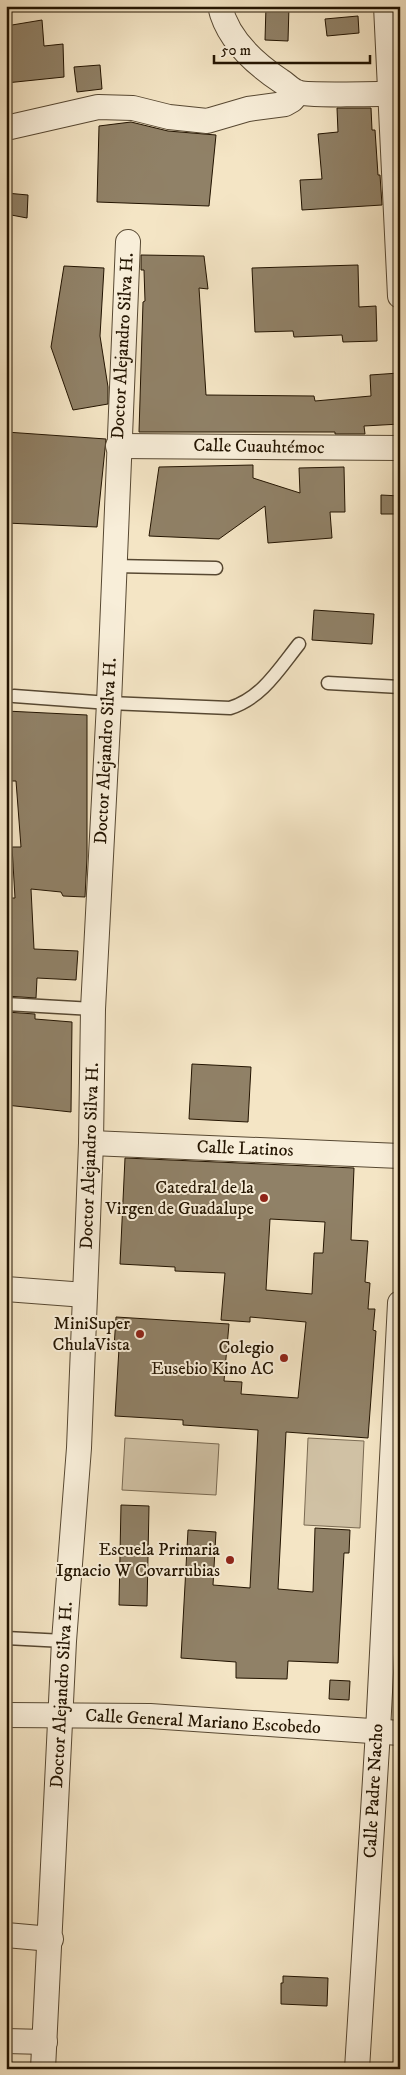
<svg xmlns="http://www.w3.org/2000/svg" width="406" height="2075" font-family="'IM FELL DW Pica',serif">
	<rect width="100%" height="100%" fill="#f4e5c5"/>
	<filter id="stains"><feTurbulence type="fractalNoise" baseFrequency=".004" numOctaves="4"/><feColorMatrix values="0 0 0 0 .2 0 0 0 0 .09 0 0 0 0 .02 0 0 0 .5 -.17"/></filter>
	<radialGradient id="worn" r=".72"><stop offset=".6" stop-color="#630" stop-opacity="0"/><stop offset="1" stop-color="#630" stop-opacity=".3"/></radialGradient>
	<g fill="#d0c1a4" stroke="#7a6a52">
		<polygon points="125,1438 219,1444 216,1495 122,1490"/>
		<polygon points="308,1438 364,1441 360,1528 304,1525"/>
	</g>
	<g fill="#908167" stroke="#231401" fill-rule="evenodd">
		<polygon points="266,6 289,6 288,41 265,40"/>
		<polygon points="358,16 359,33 327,36 325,19"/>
		<polygon points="42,20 44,46 63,44 64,77 6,83 6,26"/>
		<polygon points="100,65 102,89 77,92 74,67"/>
		<polygon points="337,108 371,108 372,130 375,130 378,175 380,175 382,205 302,210 300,180 322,179 318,134 338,132"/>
		<polygon points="131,122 168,131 216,135 209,206 97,202 99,126"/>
		<polygon points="6,193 28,195 27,218 6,214"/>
		<polygon points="141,255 204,256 208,289 199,288 206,395 314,396 315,401 371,396 370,375 399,373 400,424 364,426 365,434 335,434 335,432 139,432 143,302 145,301 144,270 141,270"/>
		<polygon points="358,265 359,307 376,306 377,341 343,342 342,335 294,337 293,331 255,332 252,268"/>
		<polygon points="64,266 104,268 100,336 108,387 108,404 73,410 51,347"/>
		<polygon points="6,432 106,439 97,527 6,523"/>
		<polygon points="253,465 253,478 300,493 299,468 344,467 345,512 330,512 332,538 268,543 265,506 219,539 149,536 159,467"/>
		<polygon points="381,495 400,496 400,514 381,514"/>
		<polygon points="314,610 374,614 372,644 312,640"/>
		<polygon points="6,711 87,715 87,857 85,897 63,896 61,892 31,889 34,949 78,951 76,980 37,978 36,998 6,996 6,947 8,948 6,898 15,898 12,847 21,847 16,781 6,781"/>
		<polygon points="6,1012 35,1014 35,1019 72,1022 71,1112 6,1105"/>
		<polygon points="192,1064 251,1067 248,1122 189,1119"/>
		<path d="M125 1158 354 1168 351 1240 368 1241 365 1282 370 1283 368 1309H375L373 1330 376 1331 368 1438 286 1432 278 1589 313 1592 315 1528 350 1530 349 1553H344L338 1663 288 1661 287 1679 236 1678V1662L181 1658 188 1530 216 1532 213 1585 250 1588 258 1430 183 1425V1420L115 1416 119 1348H114L116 1317 229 1324 224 1381 242 1382 241 1394 298 1398 306 1322 250 1317V1322L221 1320 225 1273 175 1271V1267L120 1264ZM270 1219 325 1222 323 1253H314L312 1294 266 1290Z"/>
		<polygon points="121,1505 149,1506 147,1606 119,1605"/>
		<polygon points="330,1680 350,1681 349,1700 329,1699"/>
		<polygon points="283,1976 328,1978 327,2006 281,2004 281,1983 283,1983"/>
	</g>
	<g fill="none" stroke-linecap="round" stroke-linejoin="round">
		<g stroke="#574832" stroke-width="15">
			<g id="lane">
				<polyline points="113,566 216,568"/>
				<polyline points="328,683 400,687"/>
				<path d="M14 696 109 703 230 708C262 698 279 669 299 644"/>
				<polyline points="6,1004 93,1009"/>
				<polyline points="6,1638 64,1641"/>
			</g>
		</g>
		<g stroke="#574832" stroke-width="26">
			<g id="street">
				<path d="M220 6C227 39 254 63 281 81 286 84 291 90 297 92 305 96 386 94 400 93"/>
				<polyline points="386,6 400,296"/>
				<polyline points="6,128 98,107 133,108 169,117 207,121 248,109 285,104 292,100 298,93"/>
				<polyline points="118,446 400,448"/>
				<polyline points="91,1143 400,1156"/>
				<polyline points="6,1289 85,1295"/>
				<polyline points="6,1715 150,1716 400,1733"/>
				<polyline points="6,1935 51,1939"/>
				<polyline points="6,2041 45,2042"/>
				<polyline points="43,2069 64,1641 79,1448 91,1143 93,1009 109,703 128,242"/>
				<polyline points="357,2069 378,1731 400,1303"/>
			</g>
		</g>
		<use href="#lane" stroke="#f8eed9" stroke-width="12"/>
		<use href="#street" stroke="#f8eed9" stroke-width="24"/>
	</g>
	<g fill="#8f2418" stroke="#f8eed9" stroke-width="2">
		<circle cx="264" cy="1198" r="5"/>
		<circle cx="140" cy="1334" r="5"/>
		<circle cx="284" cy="1358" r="5"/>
		<circle cx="230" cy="1560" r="5"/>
	</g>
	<g text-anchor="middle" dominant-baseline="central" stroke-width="4" stroke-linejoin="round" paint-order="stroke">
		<g font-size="18" fill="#231401" stroke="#f8eed9">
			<text transform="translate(123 346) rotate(-87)">Doctor Alejandro Silva H.</text>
			<text transform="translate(259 447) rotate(1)">Calle Cuauhtémoc</text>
			<text transform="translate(106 751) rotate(-87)">Doctor Alejandro Silva H.</text>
			<text transform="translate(245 1149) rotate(2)">Calle Latinos</text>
			<text transform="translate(90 1156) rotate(-88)">Doctor Alejandro Silva H.</text>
			<text transform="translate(62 1695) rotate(-87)">Doctor Alejandro Silva H.</text>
			<text transform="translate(203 1722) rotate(3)">Calle General Mariano Escobedo</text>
			<text transform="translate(374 1791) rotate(-87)">Calle Padre Nacho</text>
		</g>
		<g font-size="18" fill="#231401" stroke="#f8eed9" text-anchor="end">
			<text x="254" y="1188">Catedral de la<tspan x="254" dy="21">Virgen de Guadalupe</tspan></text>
			<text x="130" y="1324">MiniSuper<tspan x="130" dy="21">ChulaVista</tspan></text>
			<text x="274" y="1348">Colegio<tspan x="274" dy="21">Eusebio Kino AC</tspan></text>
			<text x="220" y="1550">Escuela Primaria<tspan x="220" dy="21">Ignacio W Covarrubias</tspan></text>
		</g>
	</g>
	<rect width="406" height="2075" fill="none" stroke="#f4e5c5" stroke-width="25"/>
	<rect x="8" y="8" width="391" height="2060" fill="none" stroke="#231401" stroke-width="2.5"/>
	<rect x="12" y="12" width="381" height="2050" fill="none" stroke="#231401"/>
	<path d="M214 55v8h156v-8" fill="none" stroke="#231401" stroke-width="2.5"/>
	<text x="221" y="55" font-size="15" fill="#231401" stroke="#f8eed9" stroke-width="4" paint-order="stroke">50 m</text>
	<rect width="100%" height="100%" filter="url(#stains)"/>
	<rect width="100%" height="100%" fill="url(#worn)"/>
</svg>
